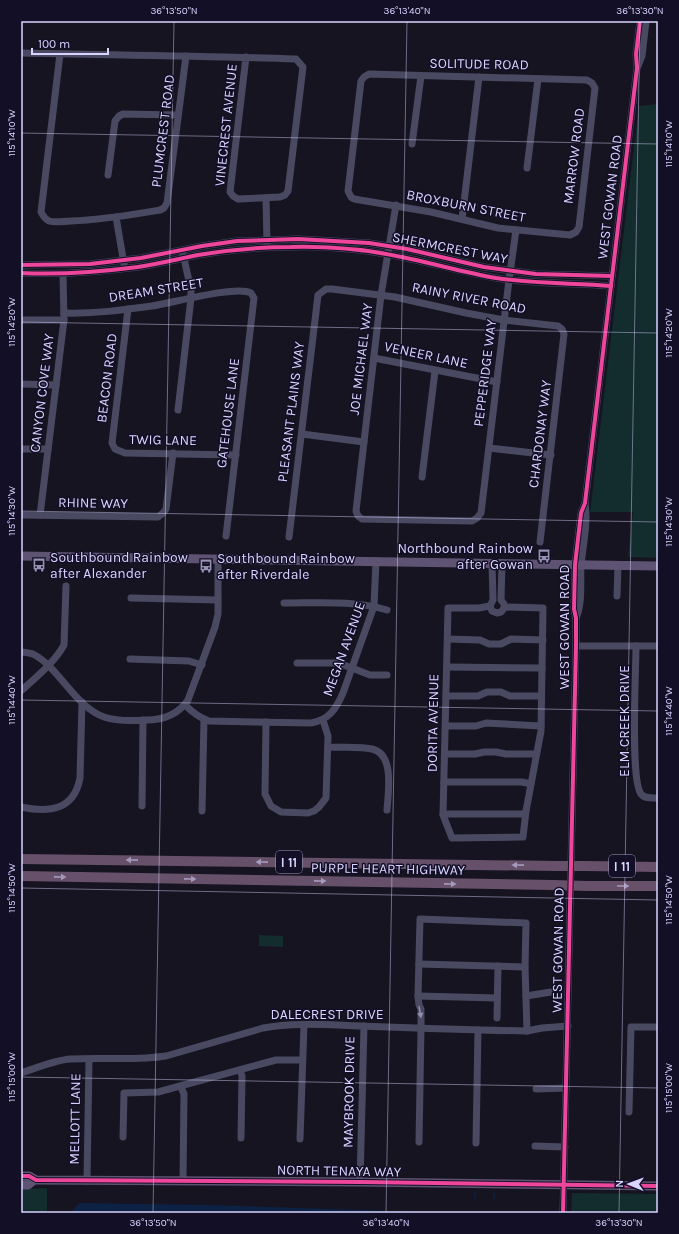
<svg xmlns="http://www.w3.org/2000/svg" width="679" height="1234" font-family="Karla,sans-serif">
	<rect width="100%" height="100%" fill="#161421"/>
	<g fill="#132c2d">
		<polygon points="658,104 658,558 628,557 633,512 590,512 639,106"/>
		<polygon points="259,935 283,936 283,947 259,946"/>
		<polygon points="47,1188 47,1213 21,1213 21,1189"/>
		<polygon points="572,1193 658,1194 658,1213 571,1213"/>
	</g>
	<polygon fill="#0d2144" points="80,1203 209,1205 450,1213 70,1213"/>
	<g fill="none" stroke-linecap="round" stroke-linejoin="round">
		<g stroke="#0d2144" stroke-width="1.5">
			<polyline points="475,1198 475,1192"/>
			<polyline points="494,1199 494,1193"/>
		</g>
		<g stroke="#4a4962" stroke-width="7">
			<path d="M21 53C113 55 205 56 296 59L303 67 288 191 285 195 280 197 238 199 233 196 230 192 246 57"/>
			<path d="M60 54 41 212C43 216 45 219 49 221 56 223 64 221 71 221 101 220 130 215 160 210L164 208 167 203 186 56"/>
			<polyline points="638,66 642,56 646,21"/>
			<polygon points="369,74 587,80 592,83 595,88 579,227 576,232 570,235 498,228 431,212 354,199 351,197 348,191 361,81 364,77"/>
			<polyline points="412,144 421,76"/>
			<polyline points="527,168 538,79"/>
			<polyline points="108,175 115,121 119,116 123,114 178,115"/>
			<polyline points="266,198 267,244"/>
			<polyline points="396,205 381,295 356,511 358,516 362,519 472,521 477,518 481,513 509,280 516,230"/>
			<polyline points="116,217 124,264"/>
			<polyline points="462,219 479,77"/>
			<polyline points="21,265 90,264 141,258 202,246 237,241 298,239 369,243 407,249 484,267 536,274 612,276"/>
			<path d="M21 273C60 275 99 272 138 267 158 264 178 259 198 255 228 250 260 247 291 247 331 246 372 250 411 259 439 265 467 273 496 278 534 284 572 283 611 286"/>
			<polyline points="128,309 112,443 115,449 125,453 236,455"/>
			<path d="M64 313C94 314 123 310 152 306 173 303 236 285 251 293L254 298 226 536"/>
			<polyline points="21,320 64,320"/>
			<polyline points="374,358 497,382"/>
			<polyline points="21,384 56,385"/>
			<polyline points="178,410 191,298 191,290 183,254"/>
			<polyline points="302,434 364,442"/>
			<polyline points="489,448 551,455"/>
			<polyline points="21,449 48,449"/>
			<polyline points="422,477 435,371"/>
			<polyline points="21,515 158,517 163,513 166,509 173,453"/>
			<polyline points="40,515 64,320 63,274"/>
			<polyline points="289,537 318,295 326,289 332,289 395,297 466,313 504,320 558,326 562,329 564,334 540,542"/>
			<polyline points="502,563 501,600 504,604 505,607"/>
			<polyline points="617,596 618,566"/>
			<polyline points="131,598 218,600"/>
			<path d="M284 603C318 603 355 600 387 610"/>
			<polyline points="490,606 479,608 448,608 443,815 452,838 523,837 526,811 541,731 543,608 505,607"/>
			<polyline points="490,606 493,600 492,563"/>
			<polyline points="490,606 492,611 497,613 501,612 505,607"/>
			<path d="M576 618C583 602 580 582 581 565 583 544 588 524 585 503"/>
			<polyline points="448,639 480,640 489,644 501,644 511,639 543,640"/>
			<polyline points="576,646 658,646"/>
			<path d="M636 646C636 671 630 780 641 794 645 799 652 798 658 798"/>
			<path d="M21 652C25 652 29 653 33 654 60 668 74 706 104 717 116 721 133 721 146 720 163 720 178 715 188 700L215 627 218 614V559"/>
			<polyline points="130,659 189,661 202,665"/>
			<polyline points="297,663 334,663 344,665 370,675 387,675"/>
			<polyline points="447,667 542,668"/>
			<path d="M21 691C36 677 54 663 64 645L66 586"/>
			<polyline points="446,696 478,696 487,692 501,692 510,696 541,696"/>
			<path d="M185 705C192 712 200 718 209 721L311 723C329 720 336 709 343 693L374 606 376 561"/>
			<polyline points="266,722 265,794 271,806 281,812 308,813 314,811 319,807 326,798 328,736 323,720"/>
			<polyline points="446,726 476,726 486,723 541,726"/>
			<path d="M328 747C342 748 358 746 372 749 395 754 388 793 387 810"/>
			<polyline points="445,754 475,754 484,752 496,752 506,754 536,754"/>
			<polyline points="444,782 522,782 531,784"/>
			<polyline points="142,806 143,720"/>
			<path d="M21 807C50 813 74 810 80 778L82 702"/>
			<polyline points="202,811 204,719"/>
			<polyline points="443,814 525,814"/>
			<polyline points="419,964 525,967"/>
			<polyline points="418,996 497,998"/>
			<polyline points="526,996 551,992"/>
			<polyline points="497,1018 498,966"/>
			<polyline points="240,1070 242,1076 241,1138"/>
			<path d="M21 1073C37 1068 54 1060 71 1059 103 1057 135 1061 166 1056L263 1028C295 1022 328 1025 360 1026 416 1028 471 1030 527 1031L542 1028 568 1026"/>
			<polyline points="181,1087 184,1094 183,1181"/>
			<polyline points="536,1089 566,1088"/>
			<polyline points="629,1112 631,1027 658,1027"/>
			<polyline points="123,1137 124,1093 158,1092 276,1060 302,1060"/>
			<polyline points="300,1139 304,1025"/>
			<polyline points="419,1142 421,1028 421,1009 419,1005 418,996 420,919 526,923 525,967 527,1031"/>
			<polyline points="476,1143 478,1030"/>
			<polyline points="535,1146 565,1147"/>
			<polyline points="87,1181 89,1059"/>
			<polyline points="360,1182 364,1026"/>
			<polyline points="563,1213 576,646 576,618 574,609 575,565 581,513 585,503 637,68 636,54 640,21"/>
		</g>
		<g stroke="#5e5373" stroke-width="9">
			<polyline points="21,556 658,566"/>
			<polyline points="21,1176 29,1176 36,1180 360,1182 658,1186"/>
			<polyline points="21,1185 28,1185 34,1180"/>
		</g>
		<g stroke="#67516a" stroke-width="10">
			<polyline points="21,859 557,866"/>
			<polyline points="585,866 658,867"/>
			<polyline points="21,876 553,885"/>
			<polyline points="587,886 658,886"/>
		</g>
		<g stroke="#67516a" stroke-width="10">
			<polyline points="557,866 585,866"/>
			<polyline points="553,885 587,886"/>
		</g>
		<g stroke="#130f26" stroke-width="6">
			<g id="cycleway">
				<polyline points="21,265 90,264 141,258 202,246 237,241 298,239 369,243 407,249 484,267 536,274 612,276"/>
				<path d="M21 273C60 275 99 272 138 267 158 264 178 259 198 255 228 250 260 247 291 247 331 246 372 250 411 259 439 265 467 273 496 278 534 284 572 283 611 286"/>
				<polyline points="21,1176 29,1176 36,1180 360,1182 658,1186"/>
				<polyline points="563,1213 576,646 576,618 574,609 575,565 581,513 585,503 637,68 636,54 640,21"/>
			</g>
		</g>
		<use href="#cycleway" stroke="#ed469a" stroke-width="4"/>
	</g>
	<defs><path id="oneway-solid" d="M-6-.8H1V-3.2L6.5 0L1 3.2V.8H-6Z"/></defs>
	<g fill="#a699bc">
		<use href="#oneway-solid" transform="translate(132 860) rotate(-179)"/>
		<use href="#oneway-solid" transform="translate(262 862) rotate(-179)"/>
		<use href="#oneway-solid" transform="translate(518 865) rotate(-179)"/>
		<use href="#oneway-solid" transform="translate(60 877) rotate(1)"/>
		<use href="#oneway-solid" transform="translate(190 879) rotate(1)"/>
		<use href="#oneway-solid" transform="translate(320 881) rotate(1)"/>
		<use href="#oneway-solid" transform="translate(450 884) rotate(1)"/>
		<use href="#oneway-solid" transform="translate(623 886)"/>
	</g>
	<use fill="#928eb0" href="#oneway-solid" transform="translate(420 1012) rotate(80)"/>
	<path fill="none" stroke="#d9d4ff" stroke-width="1" stroke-opacity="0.45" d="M21 133 658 144M21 322 658 333M21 511 658 522M21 700 658 711M21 888 658 900M21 1077 658 1088M153 1213 174 21M386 1213 407 21M619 1213 640 21"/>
	<defs>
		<g id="bus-bare" transform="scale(1.08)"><path d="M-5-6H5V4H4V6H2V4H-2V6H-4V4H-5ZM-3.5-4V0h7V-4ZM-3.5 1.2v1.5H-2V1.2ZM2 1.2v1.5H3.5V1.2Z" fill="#9591b1" stroke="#130f26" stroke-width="2.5" paint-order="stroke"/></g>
	</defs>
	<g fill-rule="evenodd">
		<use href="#bus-bare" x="544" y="556"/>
		<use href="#bus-bare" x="39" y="565"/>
		<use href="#bus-bare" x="206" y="566"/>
	</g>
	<g text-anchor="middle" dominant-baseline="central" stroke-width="3" stroke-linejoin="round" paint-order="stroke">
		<g fill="#130f26" stroke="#9e99be" stroke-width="1">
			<rect x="276" y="851" width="26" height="22" rx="3"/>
			<rect x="609" y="855" width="26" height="22" rx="3"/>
		</g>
		<g font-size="13" font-weight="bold" fill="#d9d4ff">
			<text x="289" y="862">I 11</text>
			<text x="622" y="866">I 11</text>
		</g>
		<g font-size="14" fill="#d9d4ff" stroke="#130f26">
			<text transform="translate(479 64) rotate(1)">SOLITUDE ROAD</text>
			<text transform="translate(226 125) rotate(-84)">VINECREST AVENUE</text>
			<text transform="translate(163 131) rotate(-83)">PLUMCREST ROAD</text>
			<text transform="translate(574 156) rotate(-83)">MARROW ROAD</text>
			<text transform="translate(610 197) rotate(-83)">WEST GOWAN ROAD</text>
			<text transform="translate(466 206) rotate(11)">BROXBURN STREET</text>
			<text transform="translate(450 248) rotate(11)">SHERMCREST WAY</text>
			<text transform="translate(156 290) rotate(-9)">DREAM STREET</text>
			<text transform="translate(469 298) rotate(11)">RAINY RIVER ROAD</text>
			<text transform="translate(426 355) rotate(12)">VENEER LANE</text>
			<text transform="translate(361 359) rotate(-83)">JOE MICHAEL WAY</text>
			<text transform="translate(485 373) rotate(-83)">PEPPERIDGE WAY</text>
			<text transform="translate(107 378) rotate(-83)">BEACON ROAD</text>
			<text transform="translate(42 393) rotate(-83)">CANYON COVE WAY</text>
			<text transform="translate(291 412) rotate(-83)">PLEASANT PLAINS WAY</text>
			<text transform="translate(228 413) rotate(-83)">GATEHOUSE LANE</text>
			<text transform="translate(540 434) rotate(-83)">CHARDONAY WAY</text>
			<text transform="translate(163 440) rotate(1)">TWIG LANE</text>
			<text transform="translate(93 503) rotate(1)">RHINE WAY</text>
			<text transform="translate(564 627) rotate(-90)">WEST GOWAN ROAD</text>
			<text transform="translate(344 649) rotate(-70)">MEGAN AVENUE</text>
			<text transform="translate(624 721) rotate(-90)">ELM CREEK DRIVE</text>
			<text transform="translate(433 723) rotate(-89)">DORITA AVENUE</text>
			<text transform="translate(388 869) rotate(1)">PURPLE HEART HIGHWAY</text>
			<text transform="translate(558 950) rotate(-89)">WEST GOWAN ROAD</text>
			<text x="327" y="1014">DALECREST DRIVE</text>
			<text transform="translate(349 1092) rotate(-89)">MAYBROOK DRIVE</text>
			<text transform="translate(75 1119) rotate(-89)">MELLOTT LANE</text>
			<text transform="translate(339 1171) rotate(1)">NORTH TENAYA WAY</text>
		</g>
		<g font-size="14" fill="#d9d4ff" stroke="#130f26" text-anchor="start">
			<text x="533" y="548" text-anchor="end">Northbound Rainbow<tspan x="533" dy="16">after Gowan</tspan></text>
			<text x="50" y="557">Southbound Rainbow<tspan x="50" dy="16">after Alexander</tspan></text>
			<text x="217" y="558">Southbound Rainbow<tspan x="217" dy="16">after Riverdale</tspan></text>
		</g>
	</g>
	<rect width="679" height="1234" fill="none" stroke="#130f26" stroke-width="44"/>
	<g transform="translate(629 1184) rotate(271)" stroke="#130f26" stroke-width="3" paint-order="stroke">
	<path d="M0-3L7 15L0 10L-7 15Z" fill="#d9d4ff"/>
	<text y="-6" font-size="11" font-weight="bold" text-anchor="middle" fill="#d9d4ff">N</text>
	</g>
	<path d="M32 48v6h76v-6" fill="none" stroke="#d9d4ff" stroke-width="2"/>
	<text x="38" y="48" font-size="12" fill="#d9d4ff" stroke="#130f26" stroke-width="3" paint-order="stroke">100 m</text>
	<rect x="22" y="22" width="635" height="1190" fill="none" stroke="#d9d4ff" stroke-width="1.5"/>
	<g font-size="10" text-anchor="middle" fill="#d9d4ff">
		<text x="174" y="14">36°13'50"N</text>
		<text x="407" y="14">36°13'40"N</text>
		<text x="640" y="14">36°13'30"N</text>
		<text transform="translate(11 133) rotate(-90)" y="4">115°14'10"W</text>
		<text transform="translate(668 144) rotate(-90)" y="4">115°14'10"W</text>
		<text transform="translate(11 322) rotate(-90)" y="4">115°14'20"W</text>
		<text transform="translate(668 333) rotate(-90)" y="4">115°14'20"W</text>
		<text transform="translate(11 511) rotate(-90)" y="4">115°14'30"W</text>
		<text transform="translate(668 522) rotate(-90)" y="4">115°14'30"W</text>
		<text transform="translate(11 700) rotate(-90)" y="4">115°14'40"W</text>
		<text transform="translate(668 711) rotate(-90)" y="4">115°14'40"W</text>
		<text transform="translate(11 888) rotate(-90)" y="4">115°14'50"W</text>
		<text transform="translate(668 900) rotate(-90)" y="4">115°14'50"W</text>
		<text transform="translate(11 1077) rotate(-90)" y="4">115°15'00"W</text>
		<text transform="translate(668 1088) rotate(-90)" y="4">115°15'00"W</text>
		<text x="153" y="1226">36°13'50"N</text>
		<text x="386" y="1226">36°13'40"N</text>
		<text x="619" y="1226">36°13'30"N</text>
	</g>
</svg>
